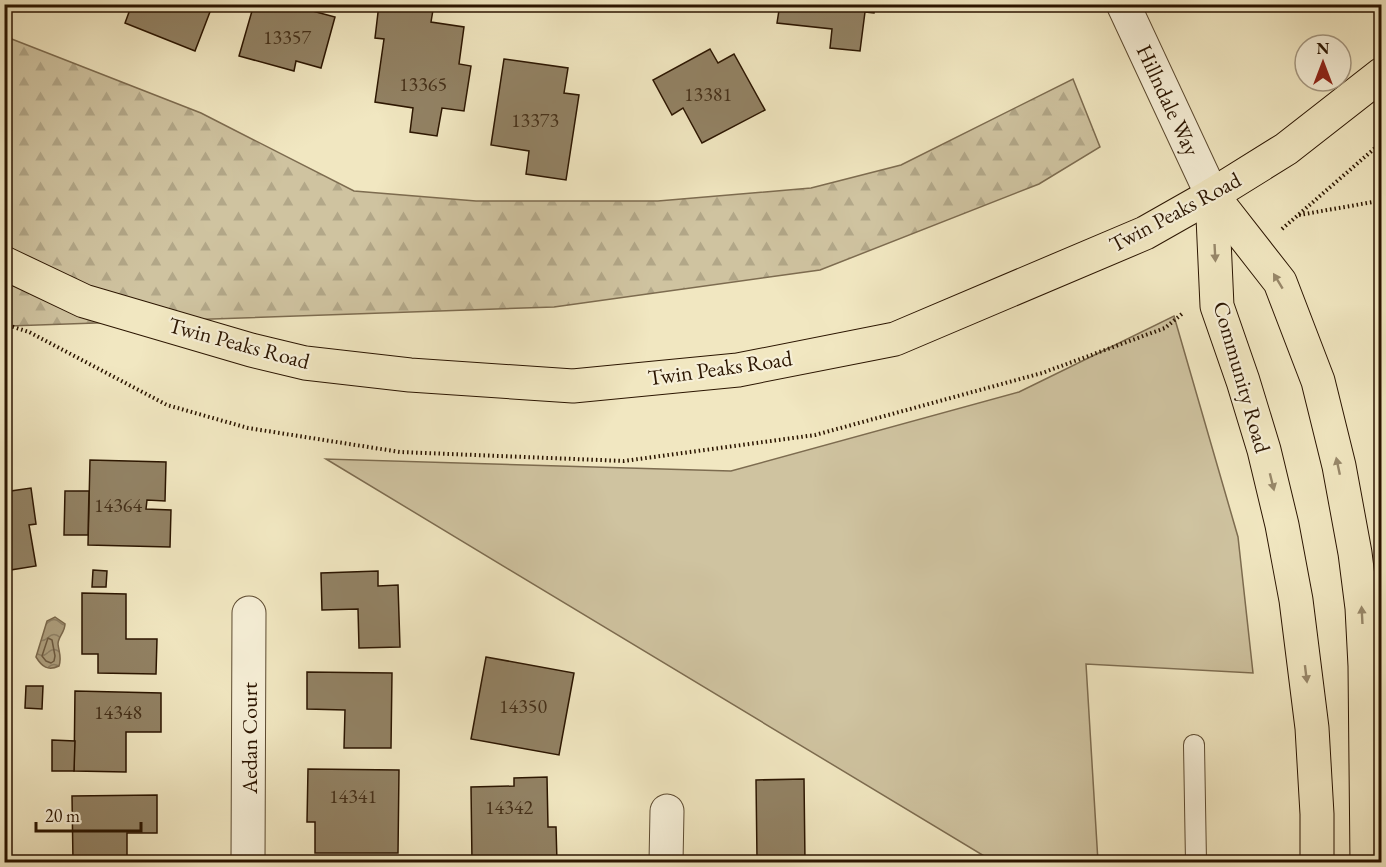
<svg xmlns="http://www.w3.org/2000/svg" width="1386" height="867" font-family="'EB Garamond',serif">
	<defs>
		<pattern id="forest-firs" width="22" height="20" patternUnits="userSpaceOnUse" patternTransform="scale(1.5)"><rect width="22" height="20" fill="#cfc3a0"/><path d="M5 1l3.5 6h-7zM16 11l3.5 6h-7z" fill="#b2a788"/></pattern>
		<pattern id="water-waves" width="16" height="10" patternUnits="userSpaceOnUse" patternTransform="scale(1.5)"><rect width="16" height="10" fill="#aea07f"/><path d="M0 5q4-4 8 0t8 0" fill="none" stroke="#8e8166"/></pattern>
	</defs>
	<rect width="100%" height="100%" fill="#f1e7c1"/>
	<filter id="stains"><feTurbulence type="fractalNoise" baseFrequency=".00333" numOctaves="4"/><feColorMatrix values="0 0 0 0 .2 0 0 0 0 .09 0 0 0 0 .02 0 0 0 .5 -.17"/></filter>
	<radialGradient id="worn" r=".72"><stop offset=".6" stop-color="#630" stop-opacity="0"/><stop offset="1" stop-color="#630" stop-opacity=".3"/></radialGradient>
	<polygon fill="#cfc3a0" stroke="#7d6c50" stroke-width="1.5" points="1174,316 1238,537 1253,673 1086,664 1098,862 994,862 326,459 731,471 1019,392"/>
	<polygon fill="url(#forest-firs)" stroke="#7d6c50" stroke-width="1.5" points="4,36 201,113 354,191 476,201 658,201 811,188 901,165 1073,79 1100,147 1039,184 820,270 554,307 9,326 4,323"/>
	<path fill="url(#water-waves)" stroke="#7a684c" stroke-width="1.5" d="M55 617 65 624C65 632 58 637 58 644 59 653 62 657 59 666 48 671 42 667 36 657L47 621Z"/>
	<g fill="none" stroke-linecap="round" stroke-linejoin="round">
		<polygon stroke="#6c5a40" stroke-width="1.5" points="48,638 52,640 55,656 54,661 51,663 46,661 42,656"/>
	</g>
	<g fill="#928264" stroke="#2b1500" stroke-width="1.5">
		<polygon points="132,4 213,4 195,51 125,23"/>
		<polygon points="254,4 307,4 305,9 335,17 321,68 296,61 294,71 239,56"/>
		<polygon points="379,4 434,4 431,22 464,27 459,64 471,66 464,111 442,108 437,136 410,132 413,108 375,102 384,39 375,38"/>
		<polygon points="780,4 875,4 874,13 865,12 860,51 830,48 832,29 777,23"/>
		<polygon points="710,49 718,63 734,54 765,110 702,143 683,108 672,115 653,80"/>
		<polygon points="504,59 568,68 564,93 579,95 566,180 526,174 529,151 491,145"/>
		<polygon points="90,460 166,462 165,501 147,500 146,509 171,510 170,547 88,545"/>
		<polygon points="31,488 36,524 29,525 36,566 4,571 4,492"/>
		<polygon points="65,491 89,491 88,535 64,535"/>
		<polygon points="93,570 107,571 106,587 92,587"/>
		<polygon points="378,571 378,586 398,585 400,647 359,648 358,609 322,610 321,573"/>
		<polygon points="82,593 126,594 126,639 157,639 156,674 98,673 98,654 82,654"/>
		<polygon points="486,657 574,673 559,755 471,739"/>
		<polygon points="307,672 392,673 391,748 344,748 345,710 307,709"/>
		<polygon points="26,686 43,686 42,709 25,708"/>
		<polygon points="75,691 161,693 161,732 126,732 126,772 74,771"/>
		<polygon points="52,740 75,741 74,771 52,771"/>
		<polygon points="308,769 399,770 398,853 315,853 315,822 307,822"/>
		<polygon points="547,777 548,827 556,827 557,862 472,862 471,787 514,786 514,778"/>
		<polygon points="804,779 805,862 726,862 726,858 757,858 756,780"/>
		<polygon points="157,795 157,833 127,833 127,862 73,862 72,796"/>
	</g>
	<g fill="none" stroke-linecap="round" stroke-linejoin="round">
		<g stroke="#5c4a30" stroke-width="22">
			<polyline id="service" points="1194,745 1196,862"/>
		</g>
		<g stroke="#5c4a30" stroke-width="35">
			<g id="minor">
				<polyline points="248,862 249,613"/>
				<polyline points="666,862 667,811"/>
			</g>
		</g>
		<g stroke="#5c4a30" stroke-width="35">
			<polyline id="tertiary" points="1123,4 1212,195"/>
		</g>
		<g stroke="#2b1500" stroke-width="35">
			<g id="primary">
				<polyline points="1212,195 1280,282 1318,381 1339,466 1355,553 1362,608 1365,666 1367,862"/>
				<polyline points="1212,195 1217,306 1243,381 1264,450 1282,525 1296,600 1312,728 1317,814 1317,862"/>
				<polyline points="4,263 84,301 251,350 305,363 410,375 573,386 738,370 895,339 1145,233 1212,195 1286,149 1382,74"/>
			</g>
		</g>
		<g stroke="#2b1500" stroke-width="4" stroke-dasharray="1.5 3" stroke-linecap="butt">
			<polyline points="1299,215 1373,202 1382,203"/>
			<polyline points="1282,229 1382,142"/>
			<polyline points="4,324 29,332 167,405 248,428 400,452 624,461 815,435 1042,373 1165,328 1183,313"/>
		</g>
		<use href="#service" stroke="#f6efd7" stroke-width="20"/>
		<use href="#minor" stroke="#f6efd7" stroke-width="33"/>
		<use href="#tertiary" stroke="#f6efd7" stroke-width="33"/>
		<use href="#primary" stroke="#f1e7c1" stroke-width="33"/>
	</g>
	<defs><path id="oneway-solid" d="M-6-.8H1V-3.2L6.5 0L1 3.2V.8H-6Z" transform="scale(1.5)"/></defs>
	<g fill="#98886a">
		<use href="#oneway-solid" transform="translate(1215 253) rotate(87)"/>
		<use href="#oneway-solid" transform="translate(1278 281) rotate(-121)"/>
		<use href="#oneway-solid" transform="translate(1338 466) rotate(-102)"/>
		<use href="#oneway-solid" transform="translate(1272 482) rotate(76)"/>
		<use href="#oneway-solid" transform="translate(1362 615) rotate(-93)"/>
		<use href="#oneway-solid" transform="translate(1306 674) rotate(83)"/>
	</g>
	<g text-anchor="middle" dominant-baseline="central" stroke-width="4.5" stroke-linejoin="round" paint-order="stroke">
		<g font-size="20" fill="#453019">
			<text x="287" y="37">13357</text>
			<text x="423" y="84">13365</text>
			<text x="708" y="94">13381</text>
			<text x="535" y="120">13373</text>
			<text x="118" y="505">14364</text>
			<text x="523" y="706">14350</text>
			<text x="118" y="712">14348</text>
			<text x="353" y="796">14341</text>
			<text x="509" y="807">14342</text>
		</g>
		<g font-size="22" fill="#2b1500" stroke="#f6efd7">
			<text transform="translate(1168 100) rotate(65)">Hillndale Way</text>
			<text transform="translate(1175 212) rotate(-28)">Twin Peaks Road</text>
			<text transform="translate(239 343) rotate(15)">Twin Peaks Road</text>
			<text transform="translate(720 368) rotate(-8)">Twin Peaks Road</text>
			<text transform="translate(1242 377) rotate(74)">Community Road</text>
			<text transform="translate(249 738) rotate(-90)">Aedan Court</text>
		</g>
	</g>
	<rect width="1386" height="867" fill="none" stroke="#f1e7c1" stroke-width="24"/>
	<rect x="6" y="6" width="1374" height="855" fill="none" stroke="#2b1500" stroke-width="3"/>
	<rect x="12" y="12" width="1362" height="843" fill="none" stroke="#2b1500" stroke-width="1.5"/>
	<g transform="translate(1323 63)"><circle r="28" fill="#f6efd7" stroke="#a59881" stroke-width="1.5"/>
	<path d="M0-4.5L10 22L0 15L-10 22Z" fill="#8f2418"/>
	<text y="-9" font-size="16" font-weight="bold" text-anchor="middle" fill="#2b1500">N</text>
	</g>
	<path d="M36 822v9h105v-9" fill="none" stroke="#2b1500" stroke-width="3"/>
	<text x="45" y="822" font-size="18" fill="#2b1500" stroke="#f6efd7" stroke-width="4.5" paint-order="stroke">20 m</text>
	<rect width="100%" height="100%" filter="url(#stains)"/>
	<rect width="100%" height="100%" fill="url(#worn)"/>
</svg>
